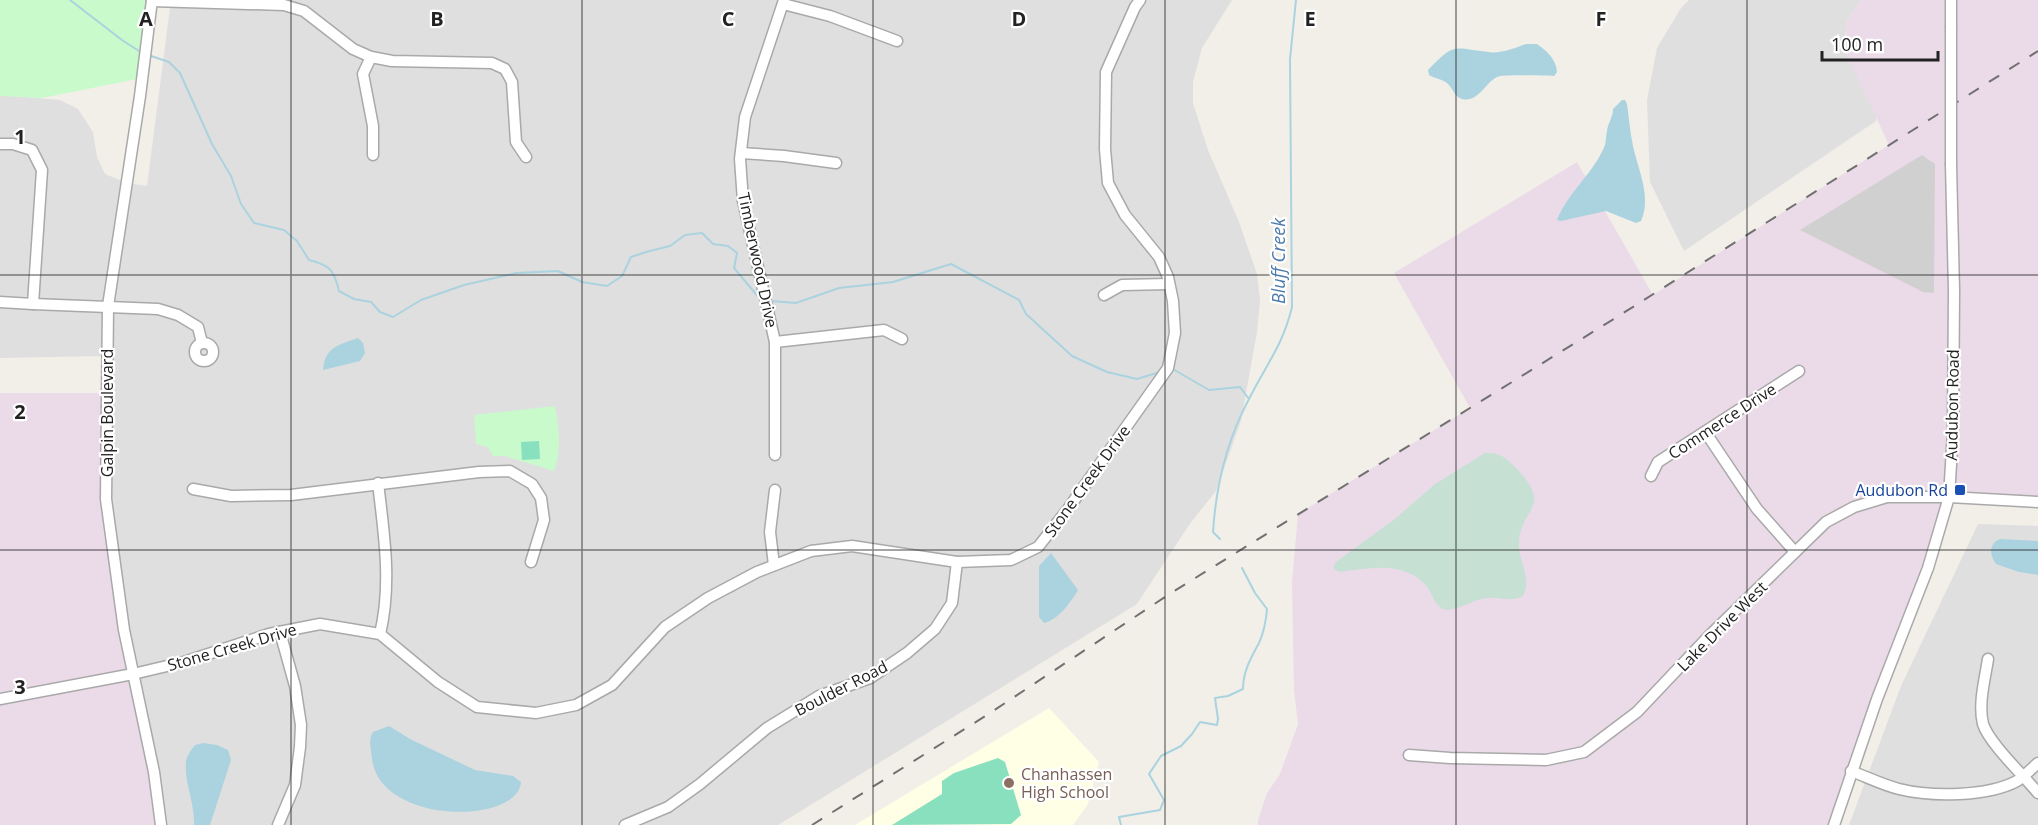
<svg xmlns="http://www.w3.org/2000/svg" width="2038" height="825" font-family="'Open Sans',sans-serif">
	<rect width="100%" height="100%" fill="#f2efe9"/>
	<g fill="#e0dfdf">
		<polygon points="171,0 1232,0 1202,48 1193,82 1193,103 1208,150 1239,222 1257,274 1260,300 1257,332 1241,421 1216,491 1189,525 1137,604 778,825 161,825 108,509 106,356 0,358 0,95 60,100 78,109 93,132 97,157 105,174 127,183 147,186"/>
		<polygon points="1689,0 1861,0 1846,23 1845,51 1878,101 1876,121 1684,251 1650,182 1647,100 1657,48 1681,8"/>
		<polygon points="1978,524 2038,526 2038,825 1849,825 1901,686"/>
	</g>
	<g fill="#ebdbe8">
		<polygon points="1861,0 2038,0 2038,502 1949,498 1837,813 1828,825 1258,825 1258,820 1267,793 1280,774 1298,724 1294,690 1292,582 1298,514 1470,408 1394,273 1577,162 1653,295 1889,145 1846,52 1846,23"/>
		<polygon points="0,393 106,393 106,499 161,825 0,825"/>
	</g>
	<polygon fill="#ffffe5" points="1049,708 1099,762 1088,804 1073,825 855,825"/>
	<polygon fill="#d0d0d0" points="1922,155 1935,164 1934,293 1923,292 1800,230"/>
	<path fill="#c6e0d4" d="M1485 453C1500 452 1506 458 1516 468 1556 509 1517 508 1519 547 1520 564 1532 579 1523 596 1510 603 1499 596 1487 598 1474 599 1453 613 1443 609 1433 604 1433 594 1427 587 1405 560 1370 568 1340 572L1335 570 1333 566 1336 562 1396 518 1435 484Z"/>
	<g fill="#c8facc">
		<polygon points="0,0 152,0 142,78 42,98 0,96"/>
		<path d="M555 406C559 429 562 449 554 471L505 456H493L488 447 476 444 474 415Z"/>
	</g>
	<g fill="#88e0be">
		<polygon points="539,441 540,459 522,460 521,442"/>
		<polygon points="998,758 1005,762 1021,815 1011,824 892,825 942,794 942,781 954,773"/>
	</g>
	<g fill="#aad3df">
		<path d="M1526 44H1537C1547 51 1556 59 1557 72L1554 76C1542 76 1506 74 1497 77 1485 83 1478 103 1462 99 1455 97 1454 91 1449 85 1444 79 1435 79 1429 75L1428 70C1455 42 1453 48 1488 52 1500 54 1515 48 1526 44Z"/>
		<path d="M1622 100H1625L1627 104C1629 118 1630 132 1633 146 1638 169 1652 198 1641 221L1636 223 1606 211 1561 221 1557 220C1568 192 1594 173 1605 145 1606 140 1606 136 1607 131 1608 123 1613 117 1613 109Z"/>
		<path d="M358 338 363 343 365 353 360 361 323 370C325 347 338 345 358 338Z"/>
		<path d="M2000 539 2038 541V575L2019 572 1996 564C1990 556 1989 547 1996 541Z"/>
		<path d="M1051 553 1078 590C1071 602 1058 620 1044 623L1039 617V566Z"/>
		<path d="M389 726 410 739 475 770 513 776 521 782C518 825 380 825 372 759 371 749 368 740 373 732Z"/>
		<path d="M203 743 217 745 228 750 231 760 210 825H194C195 803 184 782 186 762 186 757 191 750 195 745Z"/>
	</g>
	<g fill="none" stroke-linecap="round" stroke-linejoin="round">
		<g stroke="#aad3df" stroke-width="2">
			<polyline points="70,0 122,40 142,53"/>
			<path d="M148 55 169 62 180 73 212 144 231 176 241 204 254 223 284 230 297 241 309 260C330 265 334 270 339 291L354 299 371 302 380 312 393 317 421 300 464 285 517 273 558 271 582 282 607 286 622 276 631 257 646 252 670 246 685 235 702 233 713 244 728 246 737 253 734 268 761 300"/>
			<polyline points="770,301 796,303 839,288 893,282 951,264 1019,300 1026,314 1072,356 1107,372 1137,379 1160,372"/>
			<polyline points="1171,368 1209,390 1240,387 1249,399"/>
			<path d="M1220 539 1213 532C1216 485 1227 440 1249 399 1266 365 1283 345 1292 307L1290 59 1296 0"/>
			<path d="M1121 825 1119 817 1160 810 1164 800 1149 774 1161 756 1181 746 1192 734 1200 722 1217 725 1218 719 1215 698 1228 696 1243 689C1243 671 1251 658 1259 643 1264 632 1266 621 1267 609L1255 593 1242 568"/>
		</g>
		<g stroke="#a9a9a9" stroke-width="13">
			<g id="minor">
				<polyline points="152,0 140,96 108,306 106,499 124,630 154,772 161,825"/>
				<polyline points="1951,0 1951,26"/>
				<polyline points="152,1 284,5 304,11 353,49 371,57 392,61 492,63 505,69 512,82 516,142 526,157"/>
				<polyline points="783,4 830,16 897,41"/>
				<polyline points="371,57 363,74 373,126 373,155"/>
				<polyline points="0,144 13,144 32,150 42,170 33,304 0,302"/>
				<polyline points="741,153 784,156 836,163"/>
				<polyline points="1104,295 1122,285 1169,284"/>
				<polyline points="33,304 158,309 178,315 198,327 202,343"/>
				<polyline points="775,342 884,330 902,339"/>
				<circle cx="204" cy="352" r="9"/>
				<polyline points="1706,433 1757,509 1795,552"/>
				<polyline points="775,455 775,342 743,201 740,159 745,117 784,0"/>
				<polyline points="1651,476 1658,462 1799,371"/>
				<path d="M378 483C384 534 392 584 380 634"/>
				<polyline points="193,489 231,496 291,495 479,472 510,471 532,484 541,498 544,520 531,562"/>
				<polyline points="774,565 770,532 775,490"/>
				<path d="M1988 659C1985 679 1978 704 1983 724 1989 743 2024 776 2038 793"/>
				<polyline points="0,699 133,674 184,662 269,634 320,624 380,634 438,682 477,707 536,713 576,705 612,685 665,627 708,598 757,572 811,551 852,546 957,562 1011,560 1038,547 1068,509 1168,368 1175,333 1173,301 1168,277 1159,257 1125,215 1108,183 1105,149 1106,72 1135,7 1140,0"/>
				<polyline points="1409,755 1450,758 1546,760 1584,752 1637,712 1709,636 1826,522 1854,507 1887,497 1949,497 2038,502"/>
				<path d="M1851 771C1867 777 1883 785 1899 789 1931 797 1987 797 2017 781 2025 776 2031 769 2038 763"/>
				<polyline points="278,825 295,785 300,747 301,725 295,686 280,632"/>
				<polyline points="625,825 668,807 700,784 767,728 819,696 870,678 907,653 935,629 952,603 957,562"/>
				<polyline points="1834,825 1877,699 1928,568 1949,497 1953,432 1954,290 1951,165"/>
			</g>
		</g>
		<use href="#minor" stroke="#fff" stroke-width="10"/>
		<polyline stroke="#707070" stroke-width="2" stroke-dasharray="12 12" stroke-linecap="butt" points="812,825 987,715 1171,593 1617,317 2038,51"/>
		<g stroke="#a9a9a9" stroke-width="13" stroke-linecap="butt">
			<polyline id="minor-bridge" points="1951,165 1951,26"/>
		</g>
		<use href="#minor-bridge" stroke="#fff" stroke-width="10"/>
	</g>
	<path fill="none" stroke="#222" stroke-width="1.5" stroke-opacity="0.55" d="M291 0V825M582 0V825M873 0V825M1165 0V825M1456 0V825M1747 0V825M0 275H2038M0 550H2038"/>
	<rect fill="#1a4fb4" stroke="#fff" stroke-width="2" x="1954" y="484" width="12" height="12" rx="3"/>
	<circle fill="#8d6e63" stroke="#fff" stroke-width="2" cx="1009" cy="783" r="6"/>
	<g text-anchor="middle" dominant-baseline="central" stroke-width="4.5" stroke-linejoin="round" paint-order="stroke">
		<g font-size="16" fill="#222" stroke="#fff">
			<text transform="translate(758 260) rotate(78)">Timberwood Drive</text>
			<text transform="translate(1952 405) rotate(-89)">Audubon Road</text>
			<text transform="translate(107 413) rotate(-90)">Galpin Boulevard</text>
			<text transform="translate(1722 421) rotate(-33)">Commerce Drive</text>
			<text transform="translate(1087 481) rotate(-54)">Stone Creek Drive</text>
			<text transform="translate(1722 626) rotate(-45)">Lake Drive West</text>
			<text transform="translate(232 647) rotate(-16)">Stone Creek Drive</text>
			<text transform="translate(841 688) rotate(-27)">Boulder Road</text>
		</g>
		<g font-size="16" fill="#164399" stroke="#fff" text-anchor="end">
			<text x="1948" y="490">Audubon Rd</text>
		</g>
		<g font-size="16" fill="#785e54" stroke="#fff" text-anchor="start">
			<text x="1021" y="774">Chanhassen<tspan x="1021" dy="18">High School</tspan></text>
		</g>
		<g font-size="18" font-style="italic" fill="#4a7aab" stroke="#fff">
			<text transform="translate(1278 261) rotate(-90)">Bluff Creek</text>
		</g>
	</g>
	<g font-size="20" text-anchor="middle" font-weight="bold" fill="#222" stroke="#fff" stroke-width="4.5" stroke-linejoin="round" paint-order="stroke">
		<text x="146" y="26">A</text>
		<text x="437" y="26">B</text>
		<text x="728" y="26">C</text>
		<text x="1019" y="26">D</text>
		<text x="1310" y="26">E</text>
		<text x="1601" y="26">F</text>
		<text x="20" y="144">1</text>
		<text x="20" y="419">2</text>
		<text x="20" y="694">3</text>
	</g>
	<path d="M1822 51v9h116v-9" fill="none" stroke="#222222" stroke-width="3"/>
	<text x="1831" y="51" font-size="18" fill="#222222" stroke="#ffffff" stroke-width="4.5" paint-order="stroke">100 m</text>
</svg>
